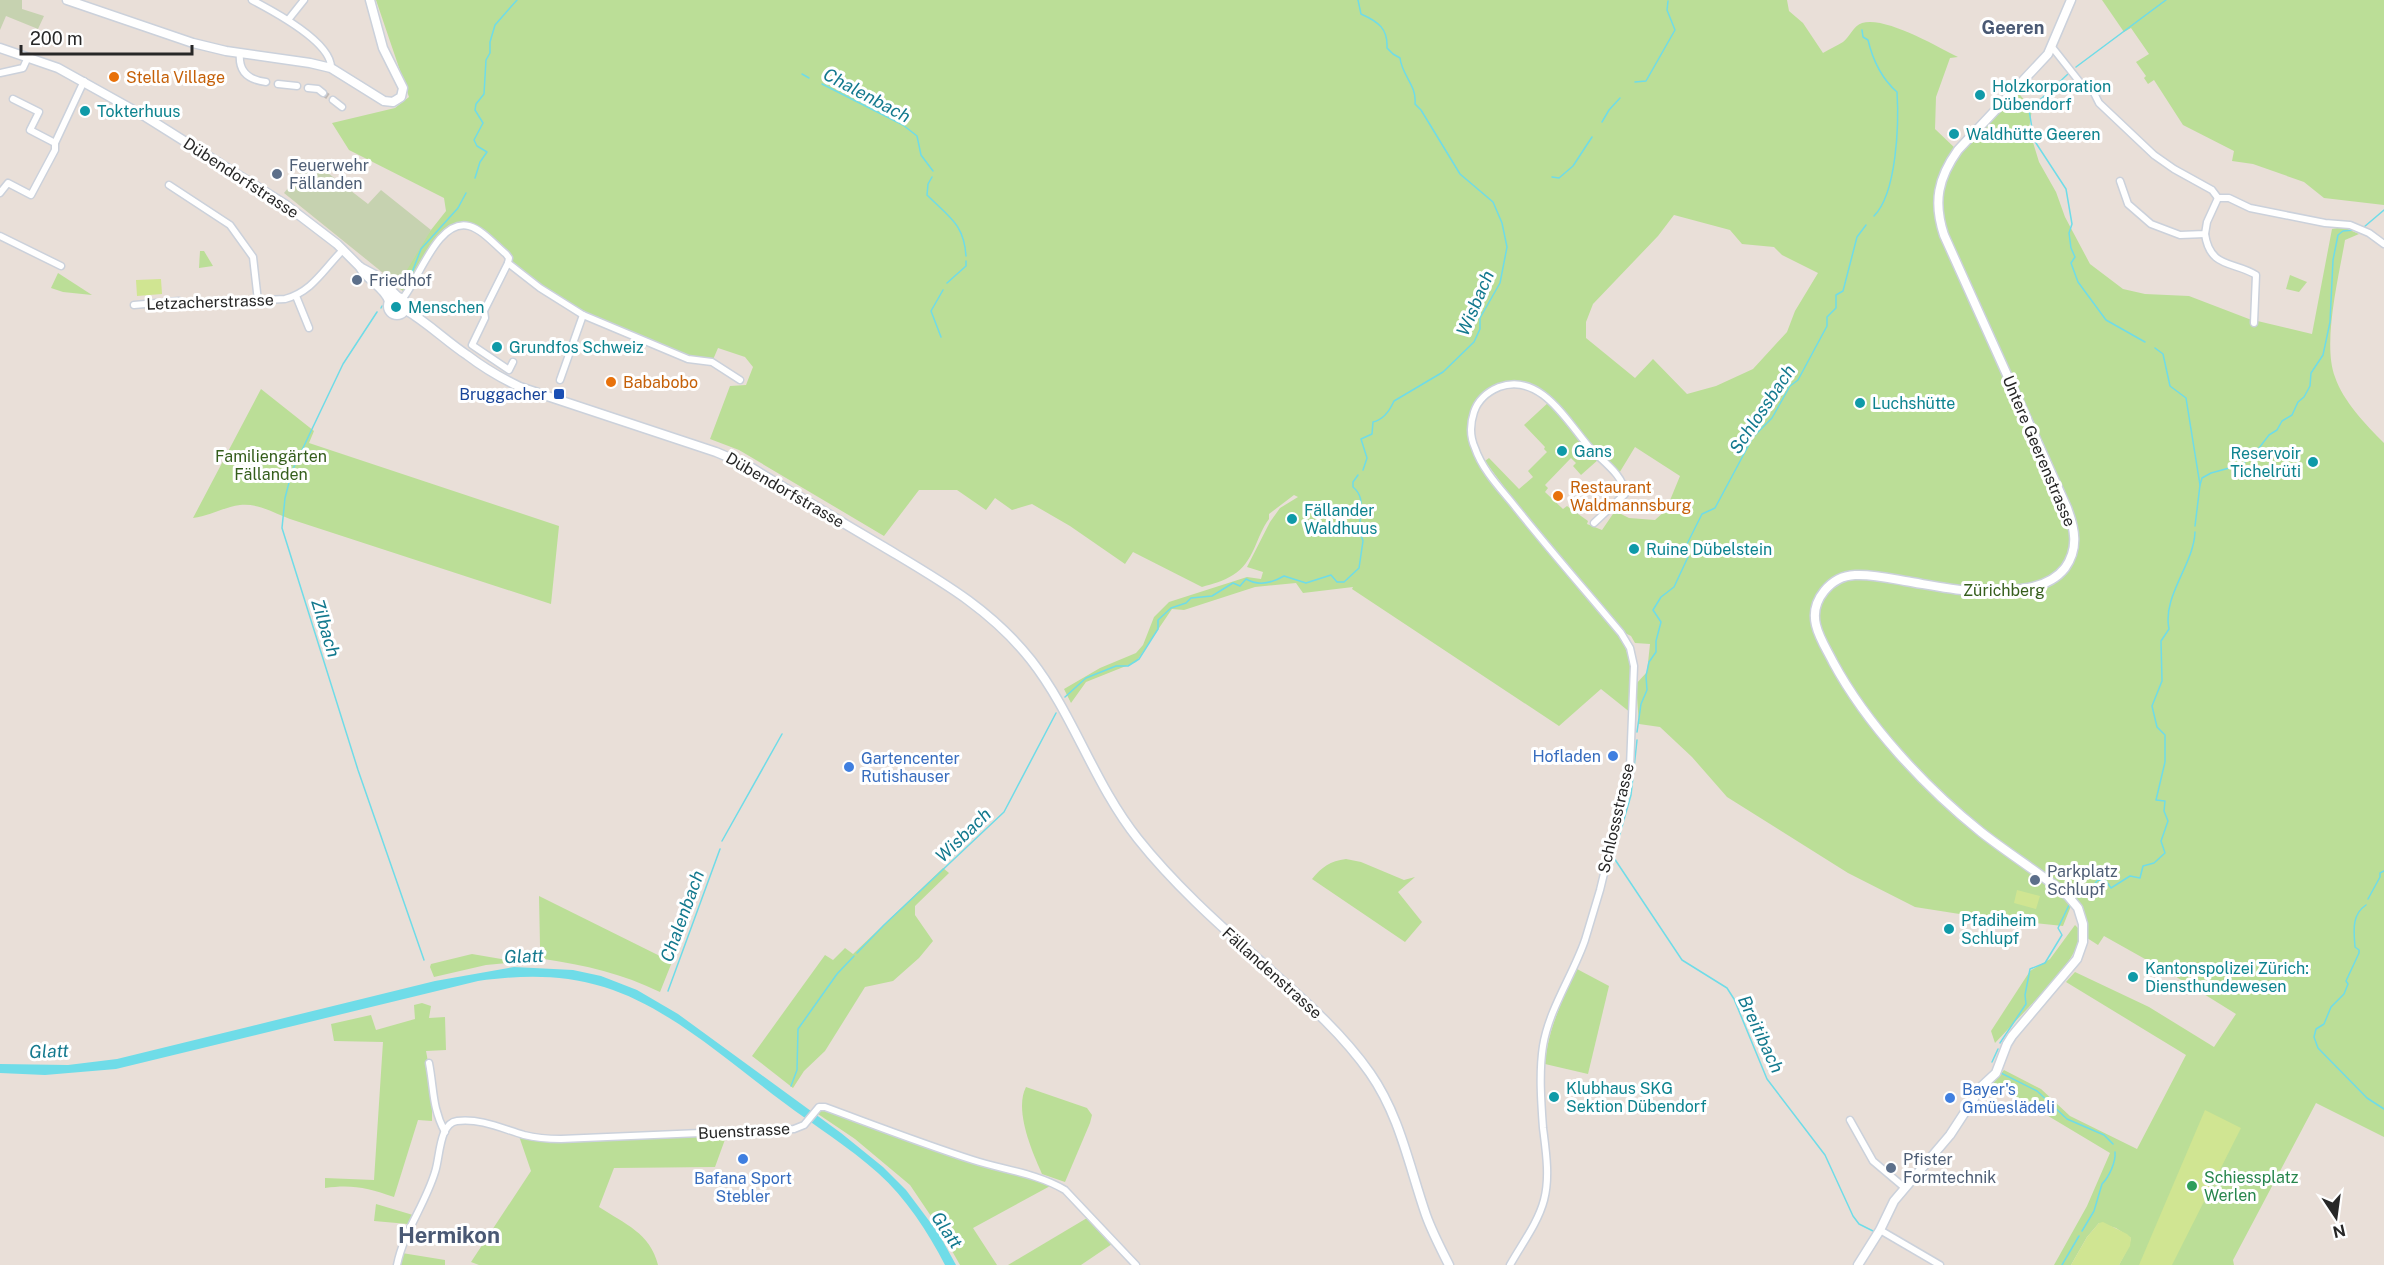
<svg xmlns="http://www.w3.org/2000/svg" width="2384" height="1265" font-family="'Public Sans',sans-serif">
	<rect width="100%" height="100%" fill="#e9dfd8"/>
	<g fill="#bbde97" fill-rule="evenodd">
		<path d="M376 0H1787L1789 11 1803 23 1823 53C1829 49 1837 46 1843 42 1850 37 1853 26 1862 23 1885 16 1936 46 1958 57L1950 58 1936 97 1935 129 1957 150 2015 89 2032 109 2029 129 2039 162 2056 192 2065 217 2090 264 2123 289 2145 294 2189 296 2249 319 2312 334 2332 229 2343 227 2359 234 2345 240C2339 276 2322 343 2335 377 2343 401 2366 425 2384 443V1137L2316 1103 2233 1260 2234 1265H2119L2129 1246 2131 1238 2116 1228 2099 1223 2087 1237 2071 1265H2054L2087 1206 2110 1153 1993 1083 2004 1070 2041 1089 2070 1116 2137 1149 2186 1055 2066 982 2075 972 2149 1007 2214 1047 2236 1014 2170 973 2104 936 2098 945 2084 936 2062 972 1995 1043 1991 1031 2030 971 2050 959 2075 925 2081 931 2077 914 2071 906 2063 926 1985 918 1915 907 1848 873 1727 797 1692 757 1660 727 1639 724 1636 684 1647 672 1650 644 1635 643 1631 636 1625 633 1536 530 1485 461 1489 458 1519 489 1533 477 1528 471 1547 452 1544 449 1545 447 1524 425 1550 401 1540 392 1516 385 1489 391 1474 412 1472 438 1498 490 1623 641 1632 668 1631 713 1601 689 1559 726 1352 589 1353 587 1303 593 1296 583 1255 587 1184 610 1172 609 1136 662 1086 682 1071 703 1064 689 1100 668 1136 653 1143 645 1154 617 1169 602 1247 577 1261 579 1263 572 1247 567 1270 522 1280 508 1298 497 1294 495 1269 514V519C1256 536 1254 563 1233 575 1224 581 1212 584 1202 587L1133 552 1125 564 1070 526 1032 504 1012 510 995 498 986 510 957 490H919L884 536 739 450 710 439 730 386 746 385 753 367 745 357 718 348 712 362 688 359 583 315 508 263 506 254 467 225 447 230 407 294 396 286 393 278 446 211 444 198 349 150 332 123 395 108 409 97ZM1674 215 1730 230 1742 244 1774 247 1782 255 1818 273 1795 311 1787 332 1753 369 1716 386 1687 394 1653 359 1635 378 1586 338V322L1593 304 1658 236ZM1635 447 1680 476 1666 510 1655 520 1629 518 1615 511 1602 530 1587 524 1588 521 1567 506 1563 509 1545 492 1548 488 1545 485 1571 458 1576 463 1573 466 1581 475 1599 459 1618 475Z"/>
		<polygon points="2102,0 2384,0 2384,205 2324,198 2304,182 2253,164 2232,161 2234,151 2183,125 2154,80 2148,84 2144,78 2146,76 2136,62 2149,54 2131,28 2124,32"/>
		<polygon points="200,251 204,251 213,266 199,268"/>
		<polygon points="58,273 92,295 63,292 51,288"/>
		<polygon points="2290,275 2307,282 2299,292 2286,289"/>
		<path d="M261 389 314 431 309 443 559 526 551 604 290 519C274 513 258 503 240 505 224 507 210 516 193 518Z"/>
		<path d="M1346 859 1361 862 1404 880 1415 877 1398 892 1422 922 1405 942 1312 879C1322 867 1330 861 1346 859Z"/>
		<polygon points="943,868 949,873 915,906 915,915 933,941 919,958 893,981 865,987 825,1051 804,1071 793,1088 752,1056 825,955 833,960 845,948 853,954"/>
		<path d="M539 896 672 962 660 992C623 974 585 965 544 959L540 946Z"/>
		<polygon points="472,954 519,962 486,965 434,977 430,967 431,964"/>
		<path d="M1577 969 1609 986 1588 1074 1545 1064C1548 1029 1562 1000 1577 969Z"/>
		<path d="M422 1003 431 1006 429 1018 445 1017 446 1050 426 1051 432 1083V1121L418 1120 394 1197C368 1188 352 1184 325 1188V1178L374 1180 383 1042 334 1041 331 1024 371 1015 376 1030 415 1019 414 1005Z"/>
		<path d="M1026 1087 1087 1108 1092 1115 1090 1123 1065 1182 1042 1174C1032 1152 1014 1110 1026 1087Z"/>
		<polygon points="821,1108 990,1169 1040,1179 1052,1185 973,1228 997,1265 960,1265 939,1228 910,1185 855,1139 818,1114"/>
		<path d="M727 1134 715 1167 614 1168 599 1207C625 1224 650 1233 658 1265H479L471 1262 531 1171 519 1136 543 1141Z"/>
		<polygon points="376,1204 413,1215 408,1224 374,1221"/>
		<polygon points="1087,1218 1112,1244 1081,1265 1008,1265"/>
		<polygon points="402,1253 445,1260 445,1265 399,1265"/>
	</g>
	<g fill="#c6d2b0">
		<polygon points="0,0 22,0 22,9 44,16 38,29 6,16 0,30"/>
		<polygon points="311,160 368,204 381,190 431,230 398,285 284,193"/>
	</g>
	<g fill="#d0e592">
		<polygon points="161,279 162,294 137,296 136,280"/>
		<polygon points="2017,890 2040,896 2036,909 2014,903"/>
		<polygon points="2205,1110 2241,1128 2172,1265 2139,1265"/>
		<polygon points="2103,1222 2127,1234 2131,1238 2130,1246 2119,1265 2071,1265 2087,1237 2099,1223"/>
	</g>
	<path fill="#6fdce8" d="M514 967 573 970 601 976 637 990 678 1014 841 1133 883 1167 906 1190 939 1234 956 1265H945C928 1232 906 1198 878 1173 849 1147 815 1126 783 1102 729 1062 669 1007 604 987 561 974 522 975 478 981L116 1069 45 1075 0 1073V1064L68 1065 117 1059 435 981Z"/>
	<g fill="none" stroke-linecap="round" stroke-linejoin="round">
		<g stroke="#6fdce8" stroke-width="1.5">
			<path d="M1358 0 1361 14C1379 22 1388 29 1387 48L1393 54 1400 58C1402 76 1417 85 1415 104L1421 110 1460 174 1493 202 1502 223 1507 247 1500 283 1480 318V329L1474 342 1443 372 1394 401C1390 410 1383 420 1373 422L1372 434 1361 439 1367 458 1363 470"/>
			<path d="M1862 30 1863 37 1868 40C1873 61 1881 78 1897 92 1899 123 1897 193 1874 216"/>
			<polyline points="2076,67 2166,0"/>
			<polyline points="802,74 809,78"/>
			<polyline points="2068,74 2029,110 2034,140 2066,189 2072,224 2069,233 2071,248 2075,257 2071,263 2078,282 2106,320 2145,342"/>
			<polyline points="1635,82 1646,81 1675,30 1667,10 1668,1"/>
			<polyline points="822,84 903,125 917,136 921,155 933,171"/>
			<polyline points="1602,122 1609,110 1620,98"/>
			<path d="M932 177 928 184 927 195C949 217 964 224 966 256"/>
			<polyline points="1552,177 1559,178 1573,166 1592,137"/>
			<polyline points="475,178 480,162 487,152 477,146 474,140 483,123 475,110 476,104 484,94 486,60 490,53 490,42 495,25 517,0"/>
			<polyline points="2364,227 2384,210"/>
			<polyline points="947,283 966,266 966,261"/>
			<polyline points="399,286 411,275 421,249 458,208 466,193"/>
			<polyline points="381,308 382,306"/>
			<polyline points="377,312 343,364 292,471 285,498 282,528 358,770 424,960"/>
			<polyline points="941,337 931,311 943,290"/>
			<polyline points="2155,348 2163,354 2170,386 2186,398 2200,485 2195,526"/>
			<polyline points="2200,485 2202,478 2211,473 2244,464 2247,457 2256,452 2269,435 2277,430 2282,421 2292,415 2298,402 2304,397 2310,386 2311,373 2323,355 2330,322 2333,260 2338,235 2343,231 2354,230"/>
			<path d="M1065 697 1086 678 1116 666H1128L1139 659 1158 629V620L1171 608 1186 603 1191 598 1212 596 1233 583 1240 586 1246 579C1258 586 1272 583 1284 576L1306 583 1331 575 1337 582H1344L1359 568 1363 541 1361 535 1365 529 1360 522C1360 508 1365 497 1353 487V482L1358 475"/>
			<polyline points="1637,732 1641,704 1647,690 1646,676 1649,662 1656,652 1656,641 1661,622 1653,610 1661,597 1674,587 1688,557 1687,544 1702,514 1715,508 1753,437 1772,418 1790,386 1798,380 1827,326 1827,317 1836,308 1836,295 1843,291 1857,237 1866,225"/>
			<polyline points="722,841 782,734"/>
			<polyline points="1615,851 1631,795 1637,740"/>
			<polyline points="1614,858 1682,960 1727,988 1734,999 1767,1079 1825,1155 1853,1216 1859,1224 1873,1231"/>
			<path d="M2076 894 2090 889 2098 880 2106 881 2111 888 2130 876 2140 878 2143 866 2154 863 2165 853 2161 841 2168 821 2164 811 2165 801 2156 800 2165 762V735L2157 727 2152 706 2162 681 2161 641 2169 629C2162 596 2194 564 2195 532"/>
			<polyline points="2368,899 2380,877 2380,873 2384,871"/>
			<path d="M2366 905C2351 915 2354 932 2355 947L2359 950V953L2346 981 2348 984 2344 994 2331 1007 2324 1024 2316 1029 2314 1037 2318 1048 2367 1098 2384 1109"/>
			<polyline points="857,953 884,925 1004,812 1056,713"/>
			<polyline points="668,991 720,849"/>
			<polyline points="2000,1043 2026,1004 2025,995 2030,969 2045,963 2062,935 2058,928 2070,903"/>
			<polyline points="1992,1062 1998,1049"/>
			<polyline points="2001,1073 2037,1091 2067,1119 2104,1135 2113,1144"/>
			<polyline points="791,1086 797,1070 798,1029 837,974 854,956"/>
			<path d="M2082 1231 2094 1211 2102 1184C2109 1177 2116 1162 2115 1152"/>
			<polyline points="2062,1265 2079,1236"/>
		</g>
		<polyline stroke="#c2bab5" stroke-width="6" stroke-dasharray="6 3" stroke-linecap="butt" points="323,93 333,100"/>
		<g stroke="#cbd1db" stroke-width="9">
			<g id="street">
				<path d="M252 0C273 11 332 42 331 68"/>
				<polyline points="288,20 304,0"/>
				<polyline points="2052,47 2082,85 2093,91 2099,103 2154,155 2174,169 2212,190 2218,198 2229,198 2250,208 2325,223 2350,225 2369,233 2384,244"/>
				<path d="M240 53C238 72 249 80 266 82"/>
				<polyline points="0,73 23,68 28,57"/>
				<polyline points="278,84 297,86"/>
				<polyline points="308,88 318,89 323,93"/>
				<polyline points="13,99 39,112 30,130 55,143"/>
				<polyline points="333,100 342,107"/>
				<polyline points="2120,181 2128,204 2151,224 2180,235 2205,234 2207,222 2218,198"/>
				<polyline points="169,185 230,225 253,257 258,301"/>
				<polyline points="0,193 8,183 31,195 55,150 55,143 84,81"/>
				<path d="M2205 234C2210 269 2234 261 2256 275L2254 323"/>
				<polyline points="0,236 61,266"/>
				<polyline points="508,263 484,311 485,318 472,345 509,370 513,362"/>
				<polyline points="296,296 309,328"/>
				<path d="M403 298C419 279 438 218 469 226 483 230 495 245 506 254L509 258 508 263 540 288 583 315 688 359 712 362 740 380"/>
				<path d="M134 305 179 301 184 304 285 299C311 292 322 272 340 253"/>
				<polyline points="560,380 583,315"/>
				<path d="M429 1063C434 1089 432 1108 445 1132"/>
				<polyline points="1850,1120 1873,1161 1905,1188"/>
				<polyline points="1880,1230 1940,1265"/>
				<path d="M397 1265C404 1231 425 1205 435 1172 440 1158 439 1123 457 1121 481 1118 503 1129 524 1135 536 1138 548 1139 561 1139L794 1129 804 1125 819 1107H825C874 1125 923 1144 973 1160 1004 1170 1036 1173 1065 1190L1136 1265"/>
				<path d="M1510 1265C1521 1245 1538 1223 1544 1200 1550 1177 1546 1152 1543 1128 1541 1101 1539 1072 1543 1046 1549 1009 1573 975 1585 940L1600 890 1630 767 1634 666 1630 648 1621 633C1585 590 1548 548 1513 504 1499 487 1482 469 1475 448 1470 437 1470 424 1474 412 1478 400 1487 392 1499 387 1541 372 1567 422 1590 448 1602 461 1624 475 1625 494L1594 523"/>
			</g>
		</g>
		<g stroke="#cbd1db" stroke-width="11">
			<g id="secondary">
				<polyline points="67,0 193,43 226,51 310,63 331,68 384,101 393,102 401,97 403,88 383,48 370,0"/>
				<polyline points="0,48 58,68 146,117 286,205 337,244 360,267 375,275 397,296"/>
				<path d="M360 267C367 281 384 286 389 301"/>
				<circle cx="397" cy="306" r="9"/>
				<path d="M406 310C428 323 446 341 467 355 484 368 501 378 520 387L716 452 747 465C793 493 838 520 884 547 939 580 990 608 1031 660 1074 715 1094 784 1138 839 1173 883 1216 922 1258 959 1298 995 1339 1029 1370 1073 1400 1116 1409 1166 1426 1215 1432 1232 1441 1249 1449 1265"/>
				<path d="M1858 1265 1880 1230 1894 1201 1950 1135 1982 1086 1996 1073 2007 1044 2012 1036 2077 959 2083 942V924L2078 908 2068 896C2040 873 2009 854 1981 832 1925 787 1867 725 1833 662 1827 650 1819 638 1816 625 1810 600 1831 576 1855 575 1872 574 1889 578 1905 581 1947 588 1978 596 2021 589 2038 587 2054 582 2065 568 2079 548 2075 529 2067 508L1944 235C1933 202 1938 178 1958 150L2048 54 2071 0"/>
			</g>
		</g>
		<use href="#street" stroke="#fff" stroke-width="6"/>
		<use href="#secondary" stroke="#fff" stroke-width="8"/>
	</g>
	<g fill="#e8710a" stroke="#fff" stroke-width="2">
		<circle cx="114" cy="77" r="6"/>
		<circle cx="611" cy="382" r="6"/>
		<circle cx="1558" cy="496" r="6"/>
	</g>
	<g fill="#0f9aa8" stroke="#fff" stroke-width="2">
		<circle cx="1980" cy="95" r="6"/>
		<circle cx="85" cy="111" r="6"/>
		<circle cx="1954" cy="134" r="6"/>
		<circle cx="396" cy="307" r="6"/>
		<circle cx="497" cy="347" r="6"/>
		<circle cx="1860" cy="403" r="6"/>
		<circle cx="1562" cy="451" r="6"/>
		<circle cx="2313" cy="462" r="6"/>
		<circle cx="1292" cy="519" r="6"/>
		<circle cx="1634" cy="549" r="6"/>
		<circle cx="1949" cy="929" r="6"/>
		<circle cx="2133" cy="977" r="6"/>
		<circle cx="1554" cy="1097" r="6"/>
	</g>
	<g fill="#5c6f8a" stroke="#fff" stroke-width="2">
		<circle cx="277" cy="174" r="6"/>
		<circle cx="357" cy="280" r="6"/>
		<circle cx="2035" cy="880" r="6"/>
		<circle cx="1891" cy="1168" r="6"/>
	</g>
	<rect fill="#1a4fb4" stroke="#fff" stroke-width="2" x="553" y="388" width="12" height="12" rx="3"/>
	<g fill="#3f7fe0" stroke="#fff" stroke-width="2">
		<circle cx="1613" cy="756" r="6"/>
		<circle cx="849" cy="767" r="6"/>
		<circle cx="1950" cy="1098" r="6"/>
		<circle cx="743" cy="1159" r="6"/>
	</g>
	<circle fill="#2e9e5b" stroke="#fff" stroke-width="2" cx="2192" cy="1186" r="6"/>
	<g text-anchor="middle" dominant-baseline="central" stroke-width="6" stroke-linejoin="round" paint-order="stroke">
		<g font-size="16" fill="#c56008" stroke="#fff" text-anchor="start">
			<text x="126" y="77">Stella Village</text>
			<text x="623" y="382">Bababobo</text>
			<text x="1570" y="487">Restaurant<tspan x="1570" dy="18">Waldmannsburg</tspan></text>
		</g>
		<g font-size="16" fill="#0d838f" stroke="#fff" text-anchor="start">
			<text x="1992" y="86">Holzkorporation<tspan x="1992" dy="18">Dübendorf</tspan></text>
			<text x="97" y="111">Tokterhuus</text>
			<text x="1966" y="134">Waldhütte Geeren</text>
			<text x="408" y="307">Menschen</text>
			<text x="509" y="347">Grundfos Schweiz</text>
			<text x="1872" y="403">Luchshütte</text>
			<text x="1574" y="451">Gans</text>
			<text x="2301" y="453" text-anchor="end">Reservoir<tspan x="2301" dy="18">Tichelrüti</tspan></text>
			<text x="1304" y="510">Fällander<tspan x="1304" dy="18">Waldhuus</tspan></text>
			<text x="1646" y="549">Ruine Dübelstein</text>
			<text x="1961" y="920">Pfadiheim<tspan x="1961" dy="18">Schlupf</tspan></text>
			<text x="2145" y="968">Kantonspolizei Zürich:<tspan x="2145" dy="18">Diensthundewesen</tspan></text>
			<text x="1566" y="1088">Klubhaus SKG<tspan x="1566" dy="18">Sektion Dübendorf</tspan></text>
		</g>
		<g font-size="16" fill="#4e5e75" stroke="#fff" text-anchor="start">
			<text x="289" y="165">Feuerwehr<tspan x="289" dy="18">Fällanden</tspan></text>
			<text x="369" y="280">Friedhof</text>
			<text x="2047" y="871">Parkplatz<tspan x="2047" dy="18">Schlupf</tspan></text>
			<text x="1903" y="1159">Pfister<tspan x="1903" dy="18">Formtechnik</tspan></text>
		</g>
		<g font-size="16" fill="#272727" stroke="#fff">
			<text transform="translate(241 178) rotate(33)">Dübendorfstrasse</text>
			<text transform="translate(210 302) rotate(-2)">Letzacherstrasse</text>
			<text transform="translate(2039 451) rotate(67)">Untere Geerenstrasse</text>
			<text transform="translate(785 490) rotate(30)">Dübendorfstrasse</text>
			<text transform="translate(1616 818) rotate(-77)">Schlossstrasse</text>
			<text transform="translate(1272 973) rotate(42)">Fällandenstrasse</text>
			<text transform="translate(744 1131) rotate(-3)">Buenstrasse</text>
		</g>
		<g font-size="16" fill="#164399" stroke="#fff" text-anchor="end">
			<text x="547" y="394">Bruggacher</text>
		</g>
		<g font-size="16" fill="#355e1c" stroke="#fff">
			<text x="271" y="456">Familiengärten<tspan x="271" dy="18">Fällanden</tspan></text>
			<text x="2004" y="590">Zürichberg</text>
		</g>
		<g font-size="16" fill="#366cbe" stroke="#fff" text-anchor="start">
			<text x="1601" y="756" text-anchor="end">Hofladen</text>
			<text x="861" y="758">Gartencenter<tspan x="861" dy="18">Rutishauser</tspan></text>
			<text x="1962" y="1089">Bayer's<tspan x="1962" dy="18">Gmüeslädeli</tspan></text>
			<text x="743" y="1178" text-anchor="middle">Bafana Sport<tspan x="743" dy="18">Stebler</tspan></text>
		</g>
		<g font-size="16" fill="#27864d" stroke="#fff" text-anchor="start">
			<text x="2204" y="1177">Schiessplatz<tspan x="2204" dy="18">Werlen</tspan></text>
		</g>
		<g font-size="18" font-weight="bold" fill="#4a5974" stroke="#fff">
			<text x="2013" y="27">Geeren</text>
		</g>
		<g font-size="18" font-style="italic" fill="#13798e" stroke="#fff">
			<text transform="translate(867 95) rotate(28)">Chalenbach</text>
			<text transform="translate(1475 303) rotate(-67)">Wisbach</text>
			<text transform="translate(1762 409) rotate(-56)">Schlossbach</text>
			<text transform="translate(326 628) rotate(73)">Zilbach</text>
			<text transform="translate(963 835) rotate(-44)">Wisbach</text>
			<text transform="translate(682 916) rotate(-70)">Chalenbach</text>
			<text transform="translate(524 956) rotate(-2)">Glatt</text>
			<text transform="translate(1761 1034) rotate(65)">Breitibach</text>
			<text transform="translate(49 1051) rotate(-2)">Glatt</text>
			<text transform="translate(947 1230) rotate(56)">Glatt</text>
		</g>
		<g font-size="22" font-weight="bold" fill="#4a5974" stroke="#fff">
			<text x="449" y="1235">Hermikon</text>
		</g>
	</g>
	<g transform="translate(2336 1217) rotate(167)" stroke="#ffffff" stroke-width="4.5" paint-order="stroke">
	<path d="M0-4.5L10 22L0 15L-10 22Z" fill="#272727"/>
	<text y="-9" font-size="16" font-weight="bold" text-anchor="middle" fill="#272727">N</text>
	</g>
	<path d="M21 45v9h171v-9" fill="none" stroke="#272727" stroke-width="3"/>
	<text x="30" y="45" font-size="18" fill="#272727" stroke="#ffffff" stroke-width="4.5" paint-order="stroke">200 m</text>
</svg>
